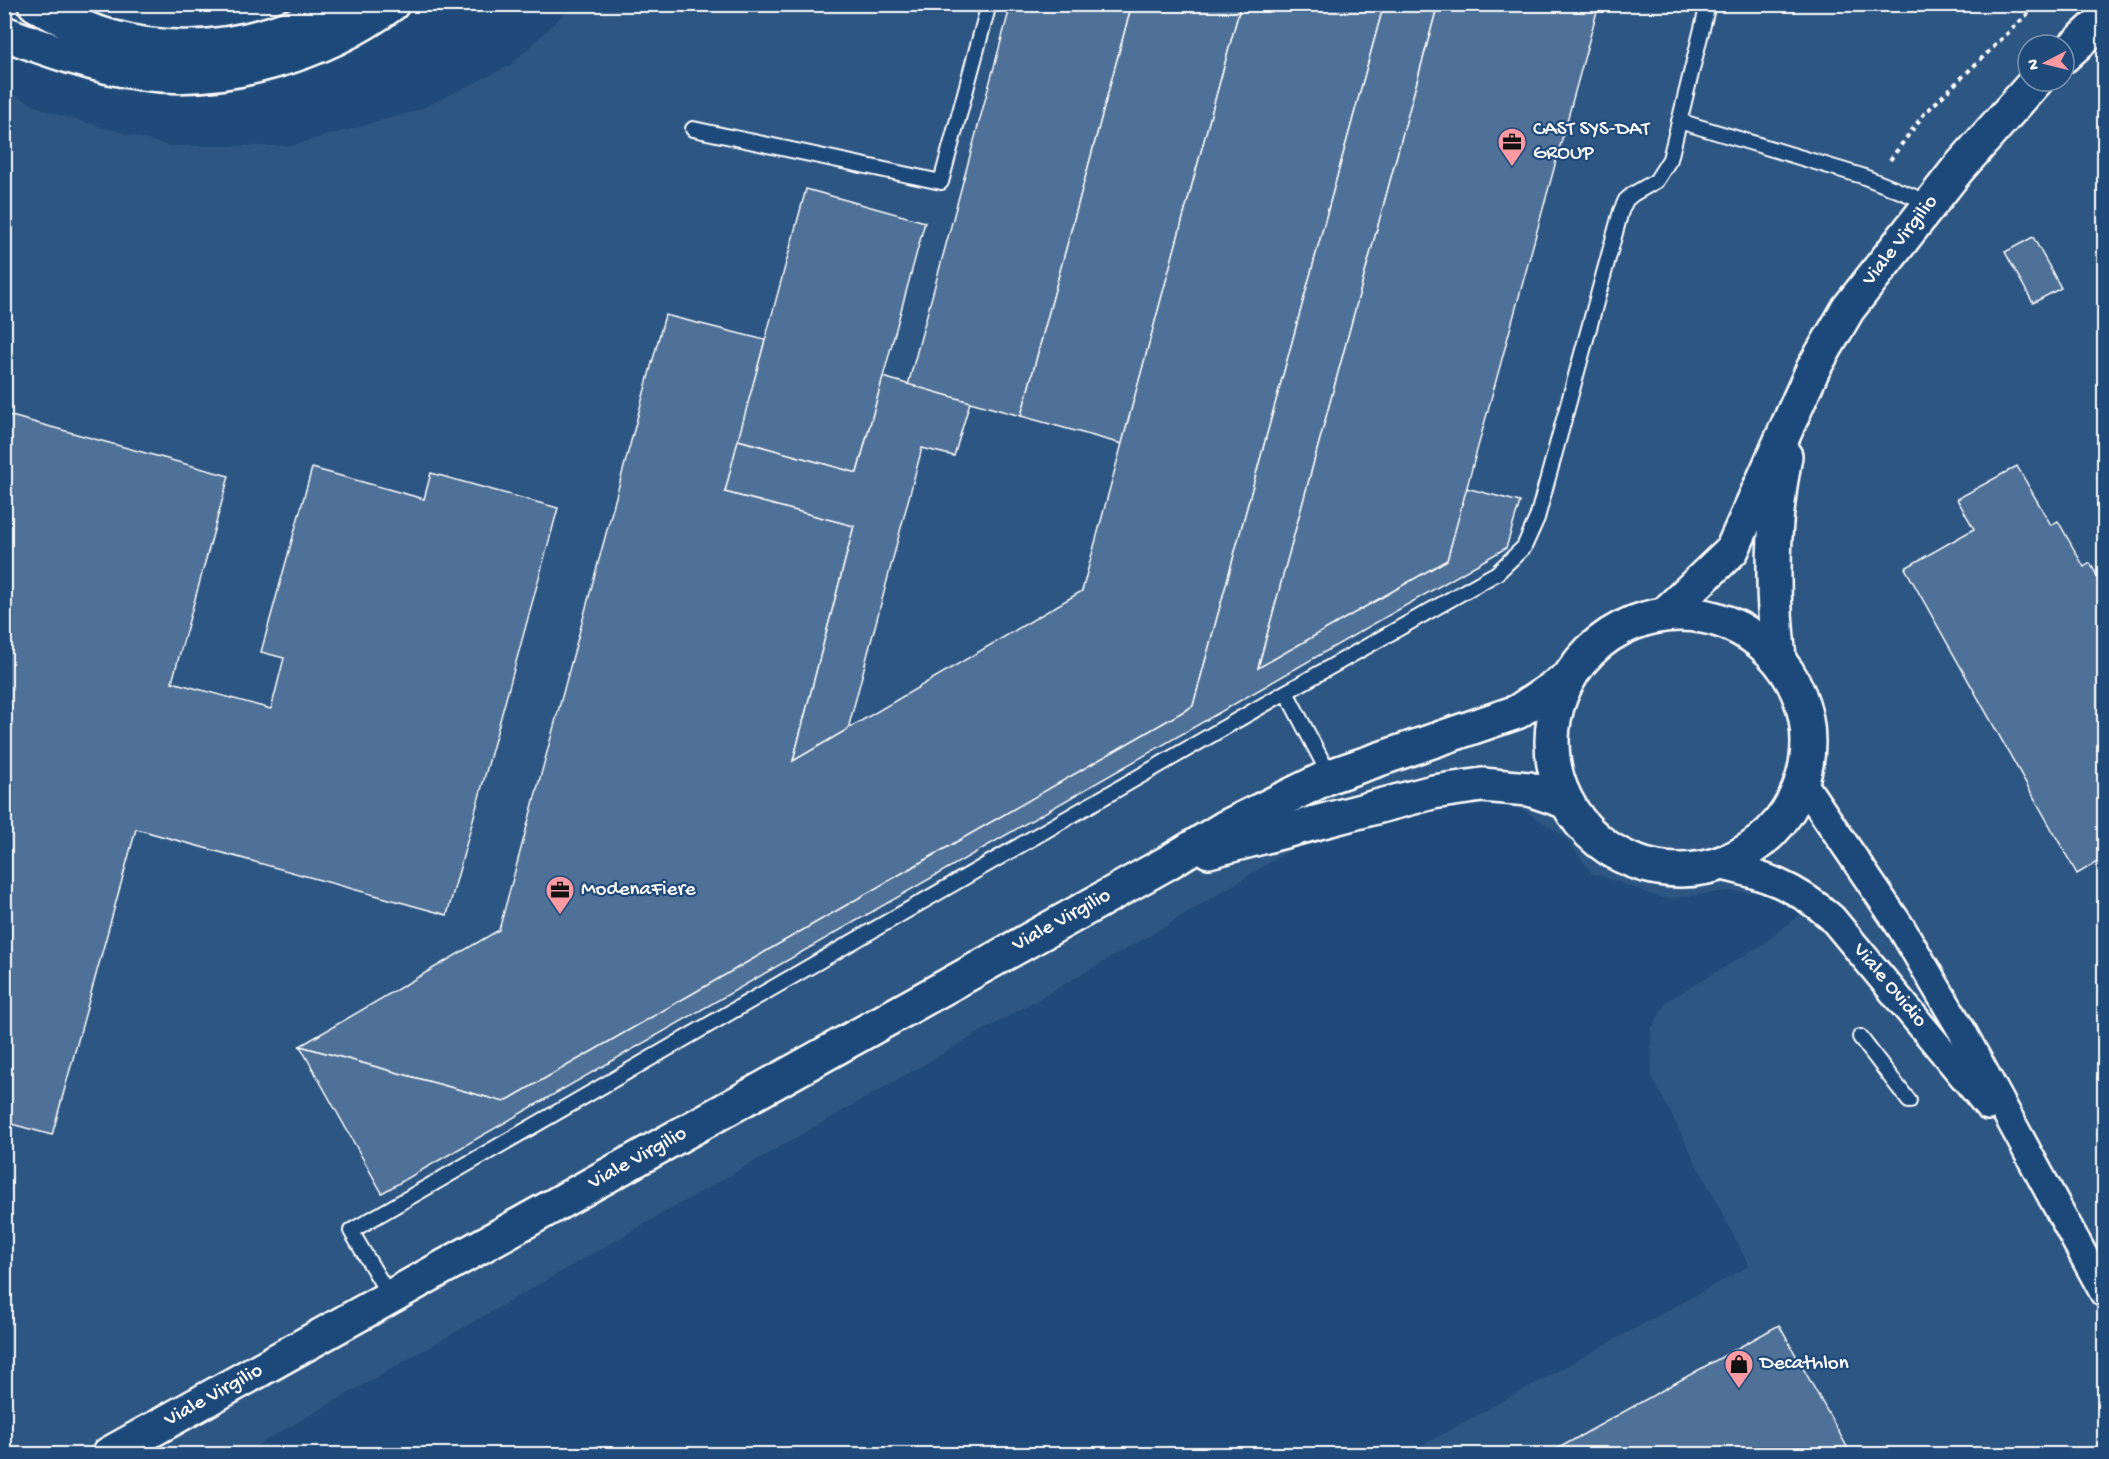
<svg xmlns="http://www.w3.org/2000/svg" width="2109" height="1459" font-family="'Gochi Hand',sans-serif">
	<rect width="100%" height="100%" fill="#1f4a7a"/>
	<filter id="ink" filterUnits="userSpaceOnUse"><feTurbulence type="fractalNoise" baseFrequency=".0167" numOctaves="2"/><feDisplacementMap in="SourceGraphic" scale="12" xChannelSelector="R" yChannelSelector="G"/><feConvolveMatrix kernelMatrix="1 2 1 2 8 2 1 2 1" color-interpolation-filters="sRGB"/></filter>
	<g filter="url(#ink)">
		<path fill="#2e5683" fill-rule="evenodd" d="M573 5H2104V1454H1414L1417 1448 1749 1266 1652 1077 1651 1029 1667 1001 1765 943 1804 911 1772 893 1728 891 1665 899 1592 873 1563 835 1523 810 1490 803 1438 809 1298 845 1161 929 242 1454H5L4 90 49 112 169 146H290L419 110 511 65ZM2028 45H2064V81H2028Z"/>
		<g fill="#507197" stroke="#fff" stroke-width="1.5">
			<polygon points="1011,4 1132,4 1021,416 908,385"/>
			<polygon points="1132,4 1241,4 1122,444 1021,416"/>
			<polygon points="1241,4 1384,4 1193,706 504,1102 300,1046 499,930 665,315 765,340 725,492 854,526 793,761 1082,591"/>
			<polygon points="1384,4 1438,4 1258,668 1447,560 1466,488 1520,502 1506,548 382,1193 300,1046 504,1102 1193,706"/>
			<polygon points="1438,4 1599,4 1447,560 1258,668"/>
			<polygon points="806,189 925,222 857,473 738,440"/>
			<polygon points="2033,237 2061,288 2033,303 2005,252"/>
			<polygon points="883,377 970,402 954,456 922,448 848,729 793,761 854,526 725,492 738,440 857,473"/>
			<polygon points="4,414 229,476 172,682 271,709 284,658 261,652 312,468 424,499 431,473 558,508 447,915 136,829 52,1135 4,1122"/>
			<polygon points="2017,466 2051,525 2058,521 2084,567 2090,563 2104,588 2104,858 2077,874 1905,568 1974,529 1957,499"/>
			<polygon points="1779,1325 1851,1454 1548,1454"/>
		</g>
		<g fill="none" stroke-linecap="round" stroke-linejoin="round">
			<g stroke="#fff" stroke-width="18">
				<g id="lane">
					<polyline points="1679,121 1862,176 1930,203"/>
					<polyline points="693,129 941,182 989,4"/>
					<polyline points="1330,776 1286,692 1497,573 1524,547 1537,518 1621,211 1626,200 1633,194 1656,181 1670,159 1708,4"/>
					<polyline points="1860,1037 1909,1101"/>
					<polyline points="390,1297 351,1231 1286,692"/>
				</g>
			</g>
			<g stroke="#fff" stroke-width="32">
				<g id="street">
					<polyline points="1803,783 1902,929 1962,1031 2104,1293"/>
					<path d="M1718 865C1764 875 1796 886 1832 918L1988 1106"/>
				</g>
			</g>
			<g stroke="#fff" stroke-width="38">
				<g id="secondary">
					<polyline points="2064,56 2104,19"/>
					<circle cx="1680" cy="742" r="128"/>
					<polyline points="1665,614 1732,550 1813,369 1848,309 1957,170 2036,81"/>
					<path d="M1779 658C1771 590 1772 523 1785 456"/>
					<polyline points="1209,851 1433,792 1482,785 1529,789 1567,802"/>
					<polyline points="109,1454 1167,863 1226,827 1330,776 1517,712 1568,678"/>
				</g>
			</g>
			<g stroke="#fff" stroke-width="38">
				<g id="highway">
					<path d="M35 4C137 65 239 58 342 4"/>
					<path d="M4 33C48 50 94 66 141 73 224 85 325 54 392 4"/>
				</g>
			</g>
			<polyline stroke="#fff" stroke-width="4" stroke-dasharray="4.5 4.5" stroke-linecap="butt" points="1890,160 1924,114 2038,4"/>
			<use href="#lane" stroke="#1f4a7a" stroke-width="14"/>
			<use href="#street" stroke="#1f4a7a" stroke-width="27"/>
			<use href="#secondary" stroke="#1f4a7a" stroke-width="33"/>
			<use href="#highway" stroke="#1f4a7a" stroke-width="33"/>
		</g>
	</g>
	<defs>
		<g id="office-pin" transform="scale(1.5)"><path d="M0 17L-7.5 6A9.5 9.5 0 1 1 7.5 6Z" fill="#ff9aa2" stroke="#1f4a7a"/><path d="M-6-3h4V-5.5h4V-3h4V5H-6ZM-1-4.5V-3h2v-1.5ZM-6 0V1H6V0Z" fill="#111"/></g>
		<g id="shop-pin" transform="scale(1.5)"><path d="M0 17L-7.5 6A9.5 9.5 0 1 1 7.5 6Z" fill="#ff9aa2" stroke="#1f4a7a"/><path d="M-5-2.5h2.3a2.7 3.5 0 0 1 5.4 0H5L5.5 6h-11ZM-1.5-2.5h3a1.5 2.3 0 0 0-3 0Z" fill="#111"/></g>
	</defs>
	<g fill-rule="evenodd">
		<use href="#office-pin" x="1512" y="142"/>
		<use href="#office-pin" x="560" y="890"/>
		<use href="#shop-pin" x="1739" y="1364"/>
	</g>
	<g text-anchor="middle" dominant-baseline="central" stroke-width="4.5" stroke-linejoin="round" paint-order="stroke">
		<g font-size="21" fill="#fff" stroke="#1f4a7a" text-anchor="start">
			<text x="1533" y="130">CAST SYS-DAT<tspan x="1533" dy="24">GROUP</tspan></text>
			<text x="581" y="890">ModenaFiere</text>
			<text x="1760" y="1364">Decathlon</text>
		</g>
		<g font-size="21" fill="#fff" stroke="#1f4a7a">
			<text transform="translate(1901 241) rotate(-52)">Viale Virgilio</text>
			<text transform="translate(1062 921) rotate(-29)">Viale Virgilio</text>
			<text transform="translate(1889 986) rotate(50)">Viale Ovidio</text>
			<text transform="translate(638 1159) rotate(-29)">Viale Virgilio</text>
			<text transform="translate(214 1396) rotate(-29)">Viale Virgilio</text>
		</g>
	</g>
	<rect width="2109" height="1459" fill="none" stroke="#1f4a7a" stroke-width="24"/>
	<rect x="12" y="12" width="2085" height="1435" fill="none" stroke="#fff" stroke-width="2" filter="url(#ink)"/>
	<g transform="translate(2046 63) rotate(263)"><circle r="28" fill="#1f4a7a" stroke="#7992af" stroke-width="1.5"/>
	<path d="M0-4.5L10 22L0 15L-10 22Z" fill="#ff9aa2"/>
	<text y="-9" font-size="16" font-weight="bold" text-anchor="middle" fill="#ffffff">N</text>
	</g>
</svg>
